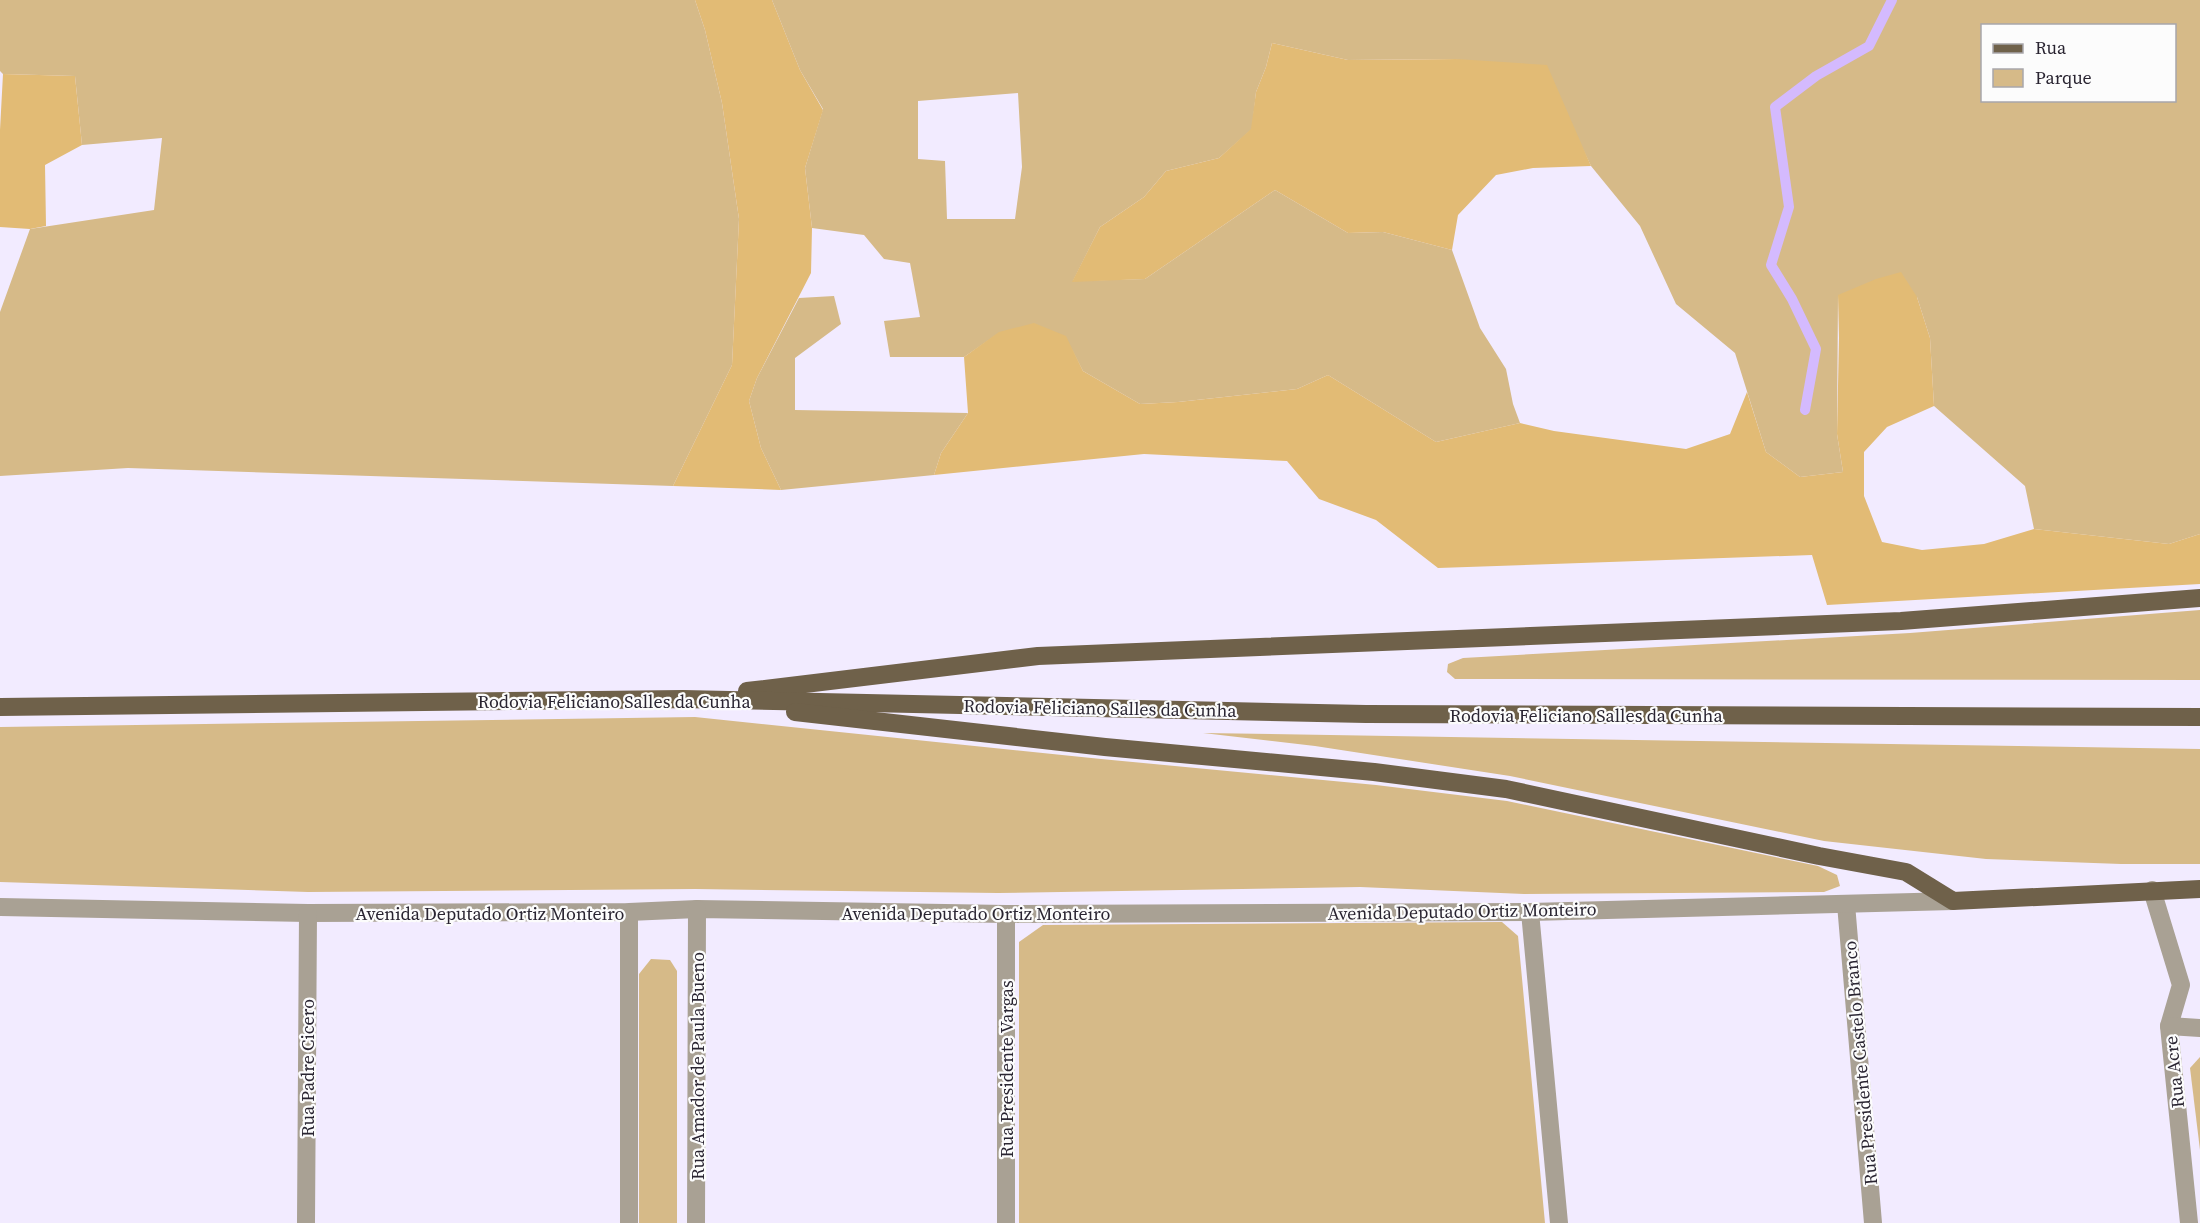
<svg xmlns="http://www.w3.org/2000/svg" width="2200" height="1223" font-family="'Source Serif 4',serif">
	<rect width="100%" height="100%" fill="#f2ebff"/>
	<g fill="#d6ba88" fill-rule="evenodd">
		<polygon points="0,0 695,0 705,30 722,103 739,219 732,365 673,486 128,468 0,476 0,312 30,229 154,210 162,138 82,145 75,76 3,74 0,71"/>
		<path d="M772 0H2200V534L2169 544 2034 529 2025 486 1934 406 1930 338 1917 297 1838 295 1837 434 1843 472 1800 477 1766 452 1735 353 1676 304 1640 226 1591 166 1571 124 1456 59 1348 60 1272 43 1266 67 1256 92 1252 129 1219 158 1166 171 1144 197 1100 227 1073 281 1145 279 1275 190 1348 233 1383 232 1452 250 1480 328 1506 369 1513 404 1520 423 1436 442 1328 375 1297 389 1178 402 1140 404 1083 371 1065 336 999 333 964 357H890L884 321 920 317 910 263 884 259 864 235 812 228 805 168 823 109 800 70ZM1982 26H2174V100H1982ZM1018 93 1022 167 1015 219H947L945 161 918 159V101Z"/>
		<polygon points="834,296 841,324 795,358 795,410 968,413 941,453 934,475 781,490 761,448 749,401 757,378 799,298"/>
		<polygon points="2200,610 2200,680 1455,679 1447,672 1448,664 1463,658 1910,633"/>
		<polygon points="695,717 1101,759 1376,785 1507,801 1818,866 1837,875 1840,886 1824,892 1524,894 1360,887 998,893 695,889 308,892 0,882 0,727"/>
		<polygon points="1203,733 2200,749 2200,864 2121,864 1986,859 1824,841 1510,776 1315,746"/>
		<polygon points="1502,922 1518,936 1545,1223 1019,1223 1019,942 1043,925"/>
		<polygon points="651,959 670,960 677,971 677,1223 639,1223 639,974"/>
		<polygon points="2200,1057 2200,1150 2190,1068"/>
	</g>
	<g fill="#e2bb75">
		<polygon points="695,0 772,0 800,70 823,110 805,168 812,228 811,273 757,378 749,401 761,448 781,490 673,486 732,365 739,219 722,103 705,30"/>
		<polygon points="1272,43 1348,60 1456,59 1547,65 1591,166 1533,168 1496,175 1458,215 1452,250 1383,232 1348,233 1275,190 1145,279 1072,282 1100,227 1144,197 1166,171 1219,158 1251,129 1256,92 1266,67"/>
		<polygon points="3,74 75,76 82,145 45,165 46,226 30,229 0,227 0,130"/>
		<polygon points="1901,272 1917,297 1930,338 1934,406 1887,427 1864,452 1864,496 1882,542 1922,550 1984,544 2034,529 2169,544 2200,534 2200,584 1827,605 1812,555 1438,568 1376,520 1319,499 1287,461 1144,454 934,475 941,453 968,413 964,357 999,332 1034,323 1066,336 1083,371 1140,404 1178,402 1297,389 1328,375 1436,442 1520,423 1554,431 1686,449 1730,434 1747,392 1766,452 1800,477 1843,472 1837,434 1839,338 1838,295 1876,279"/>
	</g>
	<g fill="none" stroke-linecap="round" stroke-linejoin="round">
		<polyline stroke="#d4bafe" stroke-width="10" points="1805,410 1816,349 1792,299 1771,265 1789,207 1775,107 1816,76 1869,46 1892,0"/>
		<g stroke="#a9a194" stroke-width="18">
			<polyline points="2152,890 2181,985 2169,1026 2189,1223"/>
			<polyline points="1846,904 1873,1223"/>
			<polyline points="0,907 308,913 629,912 697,909 1006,914 1530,912 1953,901"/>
			<polyline points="1530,912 1559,1223"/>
			<polyline points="2169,1026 2200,1028"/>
			<polyline points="306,1223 308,913"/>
			<polyline points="629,1223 629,912"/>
			<polyline points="696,1223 697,909"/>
			<polyline points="1006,1223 1006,914"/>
		</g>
		<g stroke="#6f614a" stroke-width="18">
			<polyline points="747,691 1038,656 1901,621 2200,598"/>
			<polyline points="0,707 683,699 1366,714 2200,717"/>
			<polyline points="795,712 1105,747 1374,772 1506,789 1819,856 1906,872 1953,901 2200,889"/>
		</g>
	</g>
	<g text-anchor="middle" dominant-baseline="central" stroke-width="4.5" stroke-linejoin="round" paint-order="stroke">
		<g font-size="18" fill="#292431" stroke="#fcfcfc">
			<text x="614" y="701">Rodovia Feliciano Salles da Cunha</text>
			<text transform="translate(1100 708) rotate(1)">Rodovia Feliciano Salles da Cunha</text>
			<text x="1586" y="715">Rodovia Feliciano Salles da Cunha</text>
			<text transform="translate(1462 911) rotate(-1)">Avenida Deputado Ortiz Monteiro</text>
			<text x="490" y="913">Avenida Deputado Ortiz Monteiro</text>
			<text x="976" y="913">Avenida Deputado Ortiz Monteiro</text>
			<text transform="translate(1860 1063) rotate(-95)">Rua Presidente Castelo Branco</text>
			<text transform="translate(697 1066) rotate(-90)">Rua Amador de Paula Bueno</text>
			<text transform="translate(307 1068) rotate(-90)">Rua Padre Cicero</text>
			<text transform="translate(1006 1069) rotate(-90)">Rua Presidente Vargas</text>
			<text transform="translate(2174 1072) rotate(-96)">Rua Acre</text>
		</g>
	</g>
	<rect x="1981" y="24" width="195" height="78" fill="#fcfcfc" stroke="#a8a6ab" stroke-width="1.5"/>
	<rect x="1993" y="44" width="30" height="9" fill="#6f614a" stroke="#a8a6ab" stroke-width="1.5"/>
	<text x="2035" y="54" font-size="18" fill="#292431">Rua</text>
	<rect x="1993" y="69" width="30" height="18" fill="#d6ba88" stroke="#a8a6ab" stroke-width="1.5"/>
	<text x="2035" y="84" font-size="18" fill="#292431">Parque</text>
</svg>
